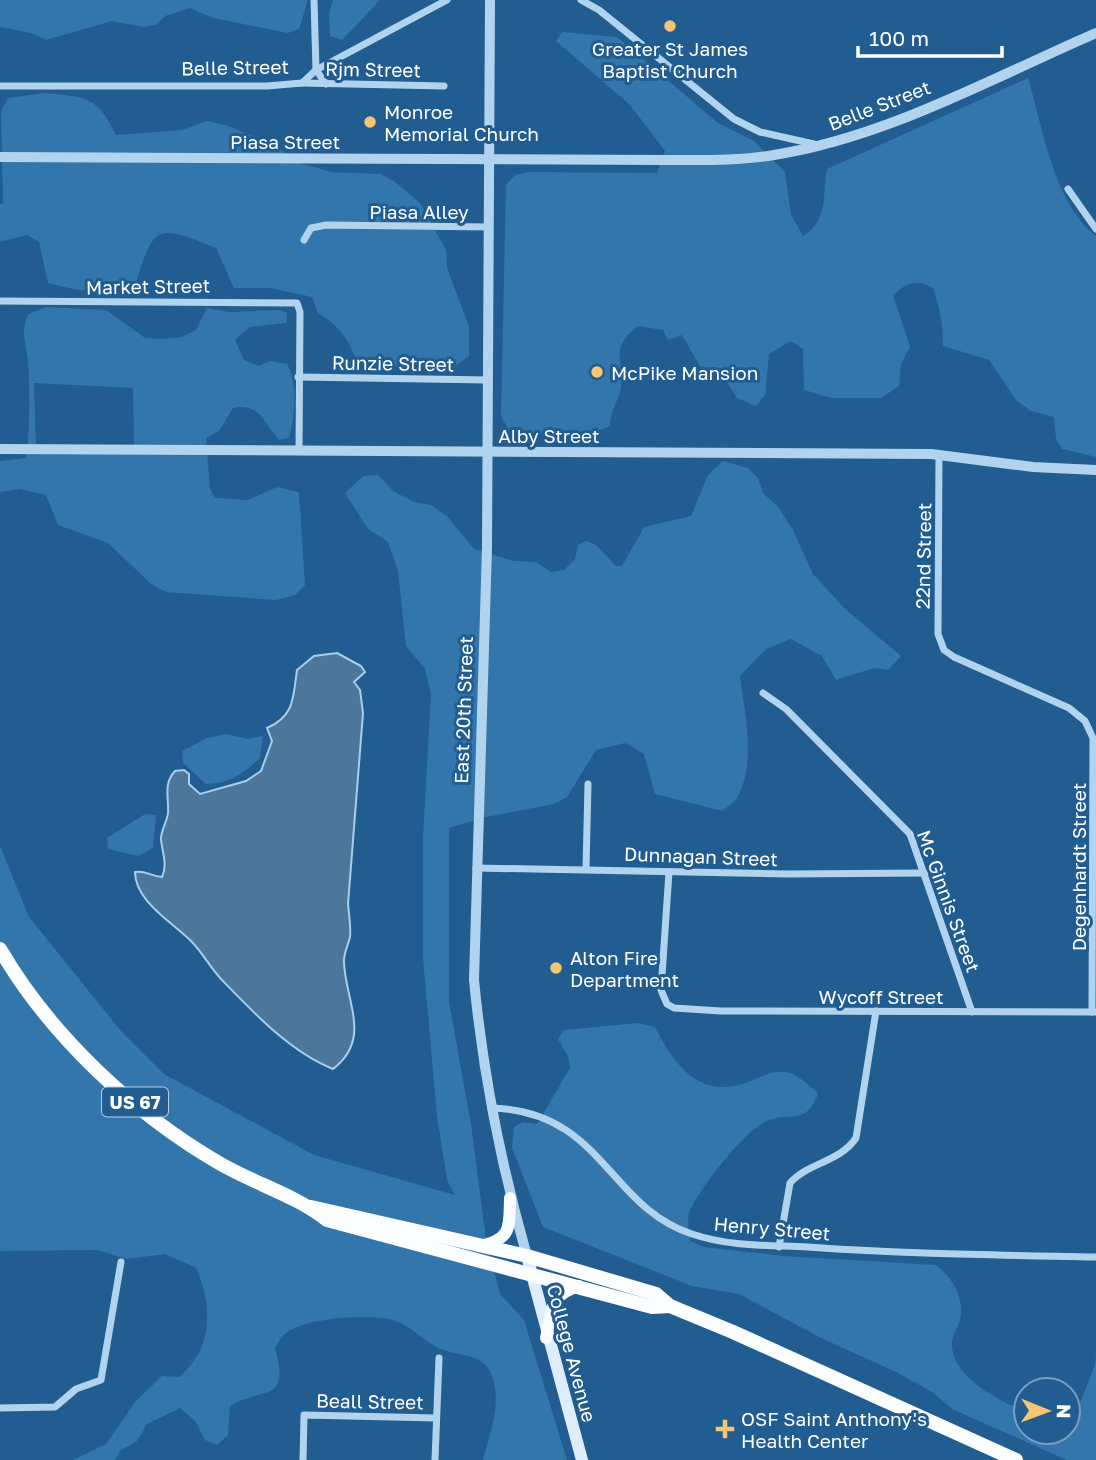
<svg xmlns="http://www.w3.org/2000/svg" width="1096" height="1460" font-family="'Golos Text',sans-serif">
	<rect width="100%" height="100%" fill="#215d91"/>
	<g fill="#3276ac" fill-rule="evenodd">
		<polygon points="0,0 308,0 299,29 288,33 213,18 190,8 165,16 156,25 143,27 112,21 46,40 31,33 0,27"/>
		<polygon points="333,0 380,0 342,40 330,36 329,13"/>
		<path d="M562 32 617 37 718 123 754 141 785 172 791 215 803 236C829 220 822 196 827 169L1028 78C1043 128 1054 204 1096 236V457L1062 449 1056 439 1054 417 1031 411 1017 401 989 360 943 346C943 325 940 308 933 288 916 278 907 283 893 295L910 347 901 364 899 386 881 398H832L804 390 803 349 791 341 769 354 765 395 756 406 737 398 722 375 700 366 682 335 668 340 663 330 638 326C610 349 623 355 621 384 621 398 610 409 610 426L593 433 511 434 501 416 506 185 515 175 529 172 657 173 665 151 630 105 556 41Z"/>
		<path d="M44 93C85 97 97 95 116 135L182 130 207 121 225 125 273 144 299 163 332 172 381 174 395 182 420 203 446 250 447 268 469 327V356L454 367 358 365C350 341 340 326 318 313L312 297 270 288H234L216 248C160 226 154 221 136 283L129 287 108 281C90 297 70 288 48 283L39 242 27 235 0 242V204L3 203 1 111 8 98Z"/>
		<path d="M46 307 106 310 145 338 162 339 182 337 196 330 207 308 229 312 280 310 287 313 286 323 250 327 235 340 244 360 259 366 270 361 287 364C298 381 295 419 289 438L279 440C264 423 259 402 233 408L219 431 206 438 210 489 215 498 248 500 277 487 299 492 305 585 295 595 276 600 166 592 151 584 108 543 58 525 46 495 20 489 0 492V461L26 458C30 427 30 394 28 363 26 340 20 336 28 314ZM34 383 133 388 134 445 36 446Z"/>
		<path d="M723 461 748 468 758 478 763 493 778 507 793 530 813 574 845 609 901 656 888 670 874 668 836 680 822 656 791 639 766 649 740 676C745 713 756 762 738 796 735 802 727 807 722 811L655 794 644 754 625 743 596 750 567 797 554 804 486 817 449 828V1002L471 1124 486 1239 500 1294 524 1320 567 1460H483C490 1433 502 1404 492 1376 483 1350 453 1358 433 1345 419 1337 410 1325 393 1320 369 1314 302 1317 284 1335 280 1338 277 1344 275 1348 291 1405 262 1386 230 1406L228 1435 217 1445 205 1440 196 1422 180 1408 147 1424 137 1441 120 1451 115 1460H73L106 1444 136 1401 162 1376 179 1377C213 1349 213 1306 196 1268L165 1254 126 1259 97 1250 0 1251V846L29 917 121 1031 164 1074 314 1155 455 1195 447 1180 437 1116 423 958V837L431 694 425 669 406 646 398 571 388 542 368 529 345 493 363 476 378 475 393 491 414 502 431 505 447 516 474 549 514 561 536 562 551 572 564 570 575 559 578 545 586 541 596 545 616 566H622L644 527 691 516 708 475Z"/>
		<path d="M226 734 248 739 263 736 260 758C244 773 229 784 206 784L183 763 182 751 207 738Z"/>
		<polygon points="145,814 156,815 153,848 138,856 108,849 107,838"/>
		<path d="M638 1023 655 1027C668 1053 689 1088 724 1087 764 1086 777 1049 818 1094 804 1130 787 1108 761 1124 740 1137 698 1190 689 1213 687 1221 689 1233 690 1241L704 1247 784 1256 935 1265C951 1275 963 1295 961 1316 960 1326 951 1334 952 1347 954 1377 999 1402 1026 1411V1432H1068V1410L1079 1405 1095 1365 1096 1353V1460H1067L952 1409 932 1392 896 1372 821 1338 739 1294 692 1286 543 1227 512 1148 514 1127 523 1122 537 1124 570 1068 568 1056 558 1039 564 1030Z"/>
	</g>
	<path fill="#4c769a" stroke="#a6cfee" stroke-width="2" d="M337 653 361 666 365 672 354 682 360 690 363 713 348 904C349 914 351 927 350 937 348 946 343 954 344 963 346 1003 372 1039 333 1069 290 1052 253 1012 221 979 210 967 202 952 191 941 172 922 135 901 135 872 145 870 151 876 162 877 168 864 162 852 161 839 161 830 167 822 168 813 169 797 163 784 175 771L184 770 189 774V784L200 794 246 781 261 771 272 741 267 728C295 716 293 697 297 670L314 656Z"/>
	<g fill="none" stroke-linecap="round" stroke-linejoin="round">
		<g stroke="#b2d3ed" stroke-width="7">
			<polyline points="314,0 316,70 326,84"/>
			<polyline points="581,0 599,10 734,119 760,132 814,144"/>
			<polyline points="302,83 444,86"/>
			<polyline points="0,86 267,86 302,83 316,70 447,0"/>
			<polyline points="1068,189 1096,229"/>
			<polyline points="304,240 311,228 326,225 489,227"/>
			<polyline points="0,301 297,303 300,312 299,451"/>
			<polyline points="298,377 488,380"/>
			<polyline points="939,455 938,634 944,650 954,657 1069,708 1085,721 1093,738 1092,1012"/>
			<polyline points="763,693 786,709 910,834 972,1012"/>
			<polyline points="476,868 788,874 925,873"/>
			<polyline points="586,869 588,784"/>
			<polyline points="669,872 661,990 667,1004 674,1008 721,1011 1095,1012"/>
			<path d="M491 1108C603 1111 607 1206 692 1234 730 1247 769 1245 808 1247 904 1254 1000 1255 1096 1257"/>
			<path d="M779 1247 790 1183C807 1163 840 1162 856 1138L876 1011"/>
			<polyline points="0,1408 55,1407 76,1389 101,1380 121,1262"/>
			<polyline points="303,1460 304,1415 436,1418"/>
			<polyline points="435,1460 439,1358"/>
		</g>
		<g stroke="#b2d3ed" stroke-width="10">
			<path d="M490 0 487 547 474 980C483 1074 501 1165 527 1256"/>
			<path d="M0 157 667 160C702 160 739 161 774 155 887 137 992 78 1096 33"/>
			<polyline points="0,449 931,454 1033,467 1096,470"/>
		</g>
		<polyline stroke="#deedfa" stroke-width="12" points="527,1256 582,1460"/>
		<g stroke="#f8fbff" stroke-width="12">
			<path d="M480 1246C513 1239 509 1226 510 1198"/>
			<path d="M546 1338C552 1310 549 1295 579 1286"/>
		</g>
		<g stroke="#fcfdff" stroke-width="14">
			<path d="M0 949C50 1035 133 1113 219 1163 255 1184 295 1195 327 1220L652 1307 670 1306"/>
			<polyline points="311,1207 527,1256 656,1294 670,1306 733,1332 1016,1460"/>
		</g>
	</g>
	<g fill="#fac573" stroke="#215d91" stroke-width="2.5">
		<circle cx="670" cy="26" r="7"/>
		<circle cx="370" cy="122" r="7"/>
		<circle cx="597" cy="372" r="7"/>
		<circle cx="556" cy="968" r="7"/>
		<path d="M721.5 1418.5h7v7h7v7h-7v7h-7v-7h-7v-7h7z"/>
	</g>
	<g text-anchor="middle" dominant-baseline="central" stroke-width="6" stroke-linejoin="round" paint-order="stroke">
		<rect fill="#215d91" stroke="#bccede" stroke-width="2" x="102" y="1087.5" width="66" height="29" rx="5"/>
		<g font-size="18" font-weight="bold" fill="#fff">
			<text x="135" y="1102">US 67</text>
		</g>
		<g font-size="19" fill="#fff" stroke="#215d91" text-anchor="start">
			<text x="670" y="48" text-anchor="middle">Greater St James<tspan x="670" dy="22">Baptist Church</tspan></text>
			<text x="384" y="111">Monroe<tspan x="384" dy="22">Memorial Church</tspan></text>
			<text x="611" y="372">McPike Mansion</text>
			<text x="570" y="957">Alton Fire<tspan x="570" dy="22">Department</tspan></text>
			<text x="741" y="1418">OSF Saint Anthony's<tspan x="741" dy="22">Health Center</tspan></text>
		</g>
		<g font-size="19" fill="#fff" stroke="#215d91">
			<text transform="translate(235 67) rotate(-1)">Belle Street</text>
			<text transform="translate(373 69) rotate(1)">Rjm Street</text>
			<text transform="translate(879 105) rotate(-21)">Belle Street</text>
			<text x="285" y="141">Piasa Street</text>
			<text x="419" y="211">Piasa Alley</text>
			<text transform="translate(148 286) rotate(-1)">Market Street</text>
			<text transform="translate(393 363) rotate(1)">Runzie Street</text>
			<text x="549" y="435">Alby Street</text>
			<text transform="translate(923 556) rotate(-89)">22nd Street</text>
			<text transform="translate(463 710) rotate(-88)">East 20th Street</text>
			<text transform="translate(701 856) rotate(2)">Dunnagan Street</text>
			<text transform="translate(1078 867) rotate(-90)">Degenhardt Street</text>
			<text transform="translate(949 901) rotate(70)">Mc Ginnis Street</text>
			<text x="881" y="996">Wycoff Street</text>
			<text transform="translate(772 1228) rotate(5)">Henry Street</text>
			<text transform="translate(572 1353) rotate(75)">College Avenue</text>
			<text transform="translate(370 1401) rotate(1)">Beall Street</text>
		</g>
	</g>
	<g transform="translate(1047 1411) rotate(91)"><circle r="33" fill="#215d91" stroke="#7a9ebd" stroke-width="2"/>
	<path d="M0-5L12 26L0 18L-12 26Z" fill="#fac573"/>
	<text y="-10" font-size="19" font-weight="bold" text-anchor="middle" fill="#ffffff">N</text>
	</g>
	<path d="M858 46v10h144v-10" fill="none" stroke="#ffffff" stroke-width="3.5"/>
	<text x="869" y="46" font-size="21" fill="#ffffff" stroke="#215d91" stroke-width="5" paint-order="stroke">100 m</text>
</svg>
